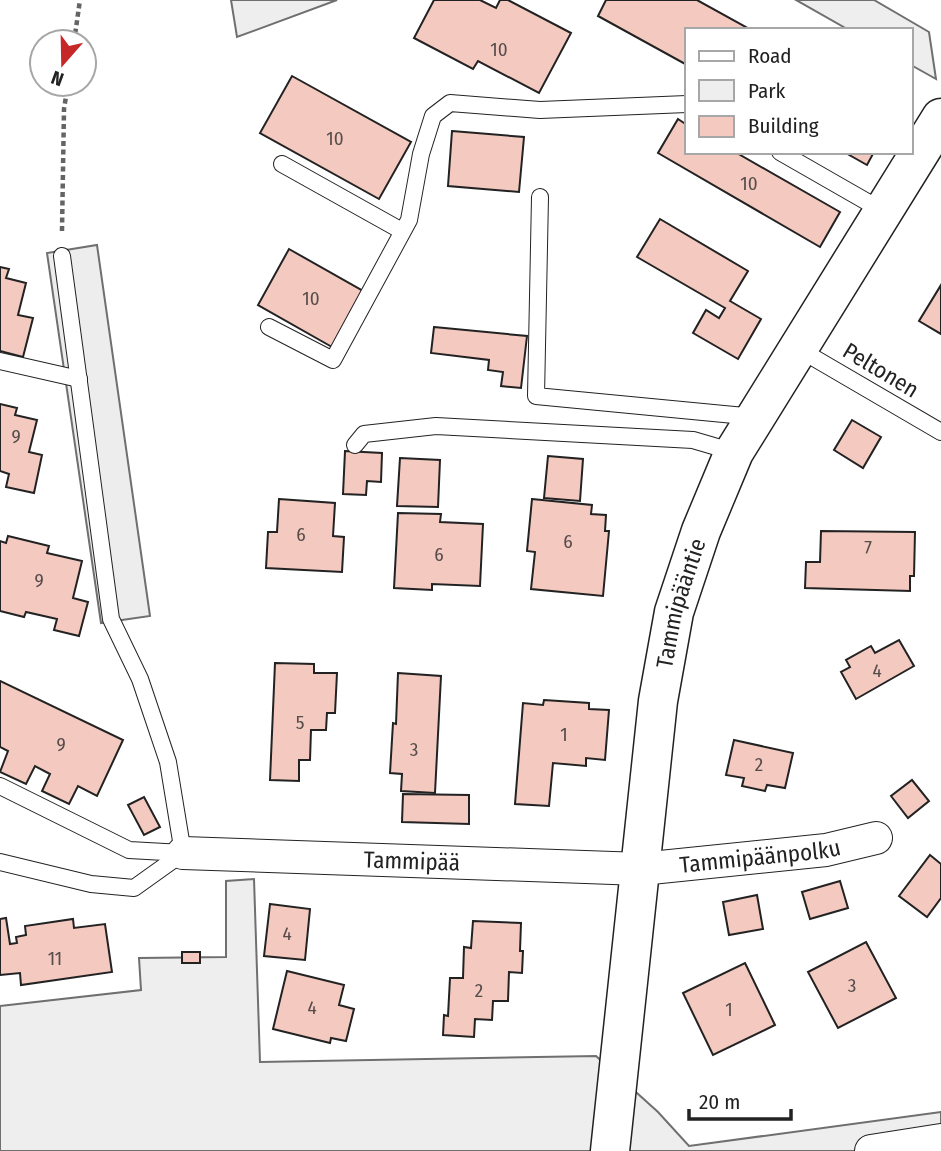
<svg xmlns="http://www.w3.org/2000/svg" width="941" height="1151" font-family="'Fira Sans Condensed',sans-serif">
	<rect width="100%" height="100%" fill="#fff"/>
	<g fill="#eee" stroke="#6f6f6f" stroke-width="2">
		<polygon points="231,0 337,0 237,37"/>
		<polygon points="796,0 874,0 929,32 936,79 911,65 911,30 849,30"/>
		<polygon points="254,879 260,1062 596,1056 658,1112 689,1146 941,1112 941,1151 0,1151 0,1006 141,990 139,958 226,957 226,881"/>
	</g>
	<polygon fill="#ededed" stroke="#6f6f6f" stroke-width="2" points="97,245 150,616 101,623 47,253"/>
	<g fill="#f3c9c0" stroke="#222" stroke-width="2">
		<polygon points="434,0 480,0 496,8 500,0 508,0 571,33 539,93 478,61 473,69 414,38"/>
		<polygon points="606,0 697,0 746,27 744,30 687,30 687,65 598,16"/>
		<polygon points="292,76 411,142 379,199 260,133"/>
		<polygon points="678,119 687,125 687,152 735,152 840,212 820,247 658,153"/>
		<polygon points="452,131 524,137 519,192 448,186"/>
		<polygon points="844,152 874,152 867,165"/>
		<polygon points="660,219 748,271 730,301 761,319 738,359 693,333 706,310 719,318 725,308 637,257"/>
		<polygon points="289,249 363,291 332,347 258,305"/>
		<polygon points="0,267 9,269 6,278 26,283 18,315 33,318 23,357 0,351"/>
		<polygon points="941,285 941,334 919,321"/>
		<polygon points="434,327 527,336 521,388 501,386 503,372 488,370 489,360 431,353"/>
		<polygon points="0,404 17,408 15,415 37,420 29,452 42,455 34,493 6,487 9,474 0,471"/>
		<polygon points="852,420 881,437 863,468 834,450"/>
		<polygon points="345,451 382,453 381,482 367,481 366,495 343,494"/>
		<polygon points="548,456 583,459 580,501 544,498"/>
		<polygon points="400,458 440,460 438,507 397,506"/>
		<polygon points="279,499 335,503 333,536 344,537 342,572 266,568 268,532 277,532"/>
		<polygon points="532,499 592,505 591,514 606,515 605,531 609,531 603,596 531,589 535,552 527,551"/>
		<polygon points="398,513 441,514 440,522 483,524 480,586 432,584 432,590 394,588"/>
		<polygon points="821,531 915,532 914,576 910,576 910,591 805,588 806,562 820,562"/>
		<polygon points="8,536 49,546 47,553 82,561 73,598 88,602 79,636 54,630 57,619 26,612 24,617 0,611 0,541 6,543"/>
		<polygon points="899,640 914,666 856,699 841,672 850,667 846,660 871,646 875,653"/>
		<polygon points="275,663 314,664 314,673 337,673 335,713 327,713 326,730 311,730 310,760 299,760 299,781 270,780"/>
		<polygon points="398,673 441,676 435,793 401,791 402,774 390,773 393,723 396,724"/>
		<polygon points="0,681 123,740 97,796 78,786 69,804 42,791 50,774 35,766 26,784 0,772 8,751 0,747"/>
		<polygon points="544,700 589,703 589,709 609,710 605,760 586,758 586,766 553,763 549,806 515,804 523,703 543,705"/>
		<polygon points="734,740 793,753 785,788 767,785 765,791 742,786 744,778 726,775"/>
		<polygon points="912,780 929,801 908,818 891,796"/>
		<polygon points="403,794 469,795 469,824 402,822"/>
		<polygon points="144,797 160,827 144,835 128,805"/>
		<polygon points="930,855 941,864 941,898 927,917 899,896"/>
		<polygon points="840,881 848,908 810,919 802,892"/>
		<polygon points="757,895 763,929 729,935 723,902"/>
		<polygon points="270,904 310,909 305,960 264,956"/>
		<polygon points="6,918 10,944 17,943 16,937 26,935 25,926 73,919 74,928 105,924 112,972 21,985 20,973 0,975 0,919"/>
		<polygon points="473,921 521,923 520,951 523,951 522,973 509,972 508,1001 493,1001 492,1020 475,1019 474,1037 443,1035 444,1015 448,1016 450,978 463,978 464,947 471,948"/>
		<polygon points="866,942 896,998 838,1028 808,972"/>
		<rect x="182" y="952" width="18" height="11"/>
		<polygon points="745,963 775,1025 713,1055 683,993"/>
		<polygon points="287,971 344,985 339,1005 354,1009 346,1041 331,1038 330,1043 273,1029"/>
	</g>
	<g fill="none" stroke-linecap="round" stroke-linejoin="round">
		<g stroke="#222" stroke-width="18">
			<g id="lane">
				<polyline points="780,152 883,211"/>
				<polyline points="282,164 402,231"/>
				<polyline points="540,197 536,396 755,417"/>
				<polyline points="269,327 333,360 409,220 421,154 433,116 450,103 540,110 687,104"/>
				<polyline points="797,348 941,432"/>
				<polyline points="0,361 79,379"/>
				<polyline points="355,445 364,434 436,426 693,440 734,452"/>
				<polyline points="0,786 129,850 183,853 168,762 140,679 111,619 62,256"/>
				<polyline points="0,862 91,884 134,888 183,853"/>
			</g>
		</g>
		<g stroke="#222" stroke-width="34">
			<g id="street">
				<path id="s1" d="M183 853 641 869 826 850 876 838"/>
				<polyline points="871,1151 941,1140"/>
			</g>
		</g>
		<g stroke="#222" stroke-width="41">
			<g id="secondary">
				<path id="s2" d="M610 1151 658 701 674 612 701 531 734 452 941 118"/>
			</g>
		</g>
		<g stroke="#646464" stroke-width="4.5" stroke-dasharray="5 3.5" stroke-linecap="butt">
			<polyline points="74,42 80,0"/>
			<polyline points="62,231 64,109 68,84"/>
		</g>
		<use href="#lane" stroke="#fff" stroke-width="16"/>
		<use href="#street" stroke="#fff" stroke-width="32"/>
		<use href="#secondary" stroke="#fff" stroke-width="38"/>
	</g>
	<g text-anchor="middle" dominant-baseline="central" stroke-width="5" stroke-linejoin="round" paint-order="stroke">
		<g font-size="19" fill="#564c4a">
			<text x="499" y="49">10</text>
			<text x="335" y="138">10</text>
			<text x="749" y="183">10</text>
			<text x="311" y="298">10</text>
			<text x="16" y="436">9</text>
			<text x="301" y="534">6</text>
			<text x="568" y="541">6</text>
			<text x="868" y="547">7</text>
			<text x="439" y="554">6</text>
			<text x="39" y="580">9</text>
			<text x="877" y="670">4</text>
			<text x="300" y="722">5</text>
			<text x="564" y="734">1</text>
			<text x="61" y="744">9</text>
			<text x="414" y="749">3</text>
			<text x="759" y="764">2</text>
			<text x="287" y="933">4</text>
			<text x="55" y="958">11</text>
			<text x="852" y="985">3</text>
			<text x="479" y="990">2</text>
			<text x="312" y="1007">4</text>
			<text x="729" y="1009">1</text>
		</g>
		<g font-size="23" fill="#222" stroke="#fff">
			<text transform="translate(881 370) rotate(31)">Peltonen</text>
			<text stroke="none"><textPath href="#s2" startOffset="553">Tammipääntie</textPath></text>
			<text stroke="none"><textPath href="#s1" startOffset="578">Tammipäänpolku</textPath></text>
			<text stroke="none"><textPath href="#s1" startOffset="229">Tammipää</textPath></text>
		</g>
	</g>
	<rect x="685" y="28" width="228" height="126" fill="#ffffff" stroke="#a7a7a7" stroke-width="2"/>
	<rect x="699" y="51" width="35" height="10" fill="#ffffff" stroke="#a7a7a7" stroke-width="2"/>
	<text x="748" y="63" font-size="21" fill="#222222">Road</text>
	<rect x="699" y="80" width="35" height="21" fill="#eeeeee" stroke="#a7a7a7" stroke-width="2"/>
	<text x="748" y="98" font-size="21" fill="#222222">Park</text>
	<rect x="699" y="116" width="35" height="21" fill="#f3c9c0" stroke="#a7a7a7" stroke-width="2"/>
	<text x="748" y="133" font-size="21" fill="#222222">Building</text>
	<g transform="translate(63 63) rotate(200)"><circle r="33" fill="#ffffff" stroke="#a7a7a7" stroke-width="2"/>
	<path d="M0-5L12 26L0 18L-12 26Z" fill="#c62828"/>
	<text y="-10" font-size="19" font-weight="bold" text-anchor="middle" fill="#222222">N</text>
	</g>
	<path d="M689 1109v10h102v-10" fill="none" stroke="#222222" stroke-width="3.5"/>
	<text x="699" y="1109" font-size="21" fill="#222222" stroke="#ffffff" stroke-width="5" paint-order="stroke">20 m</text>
</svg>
